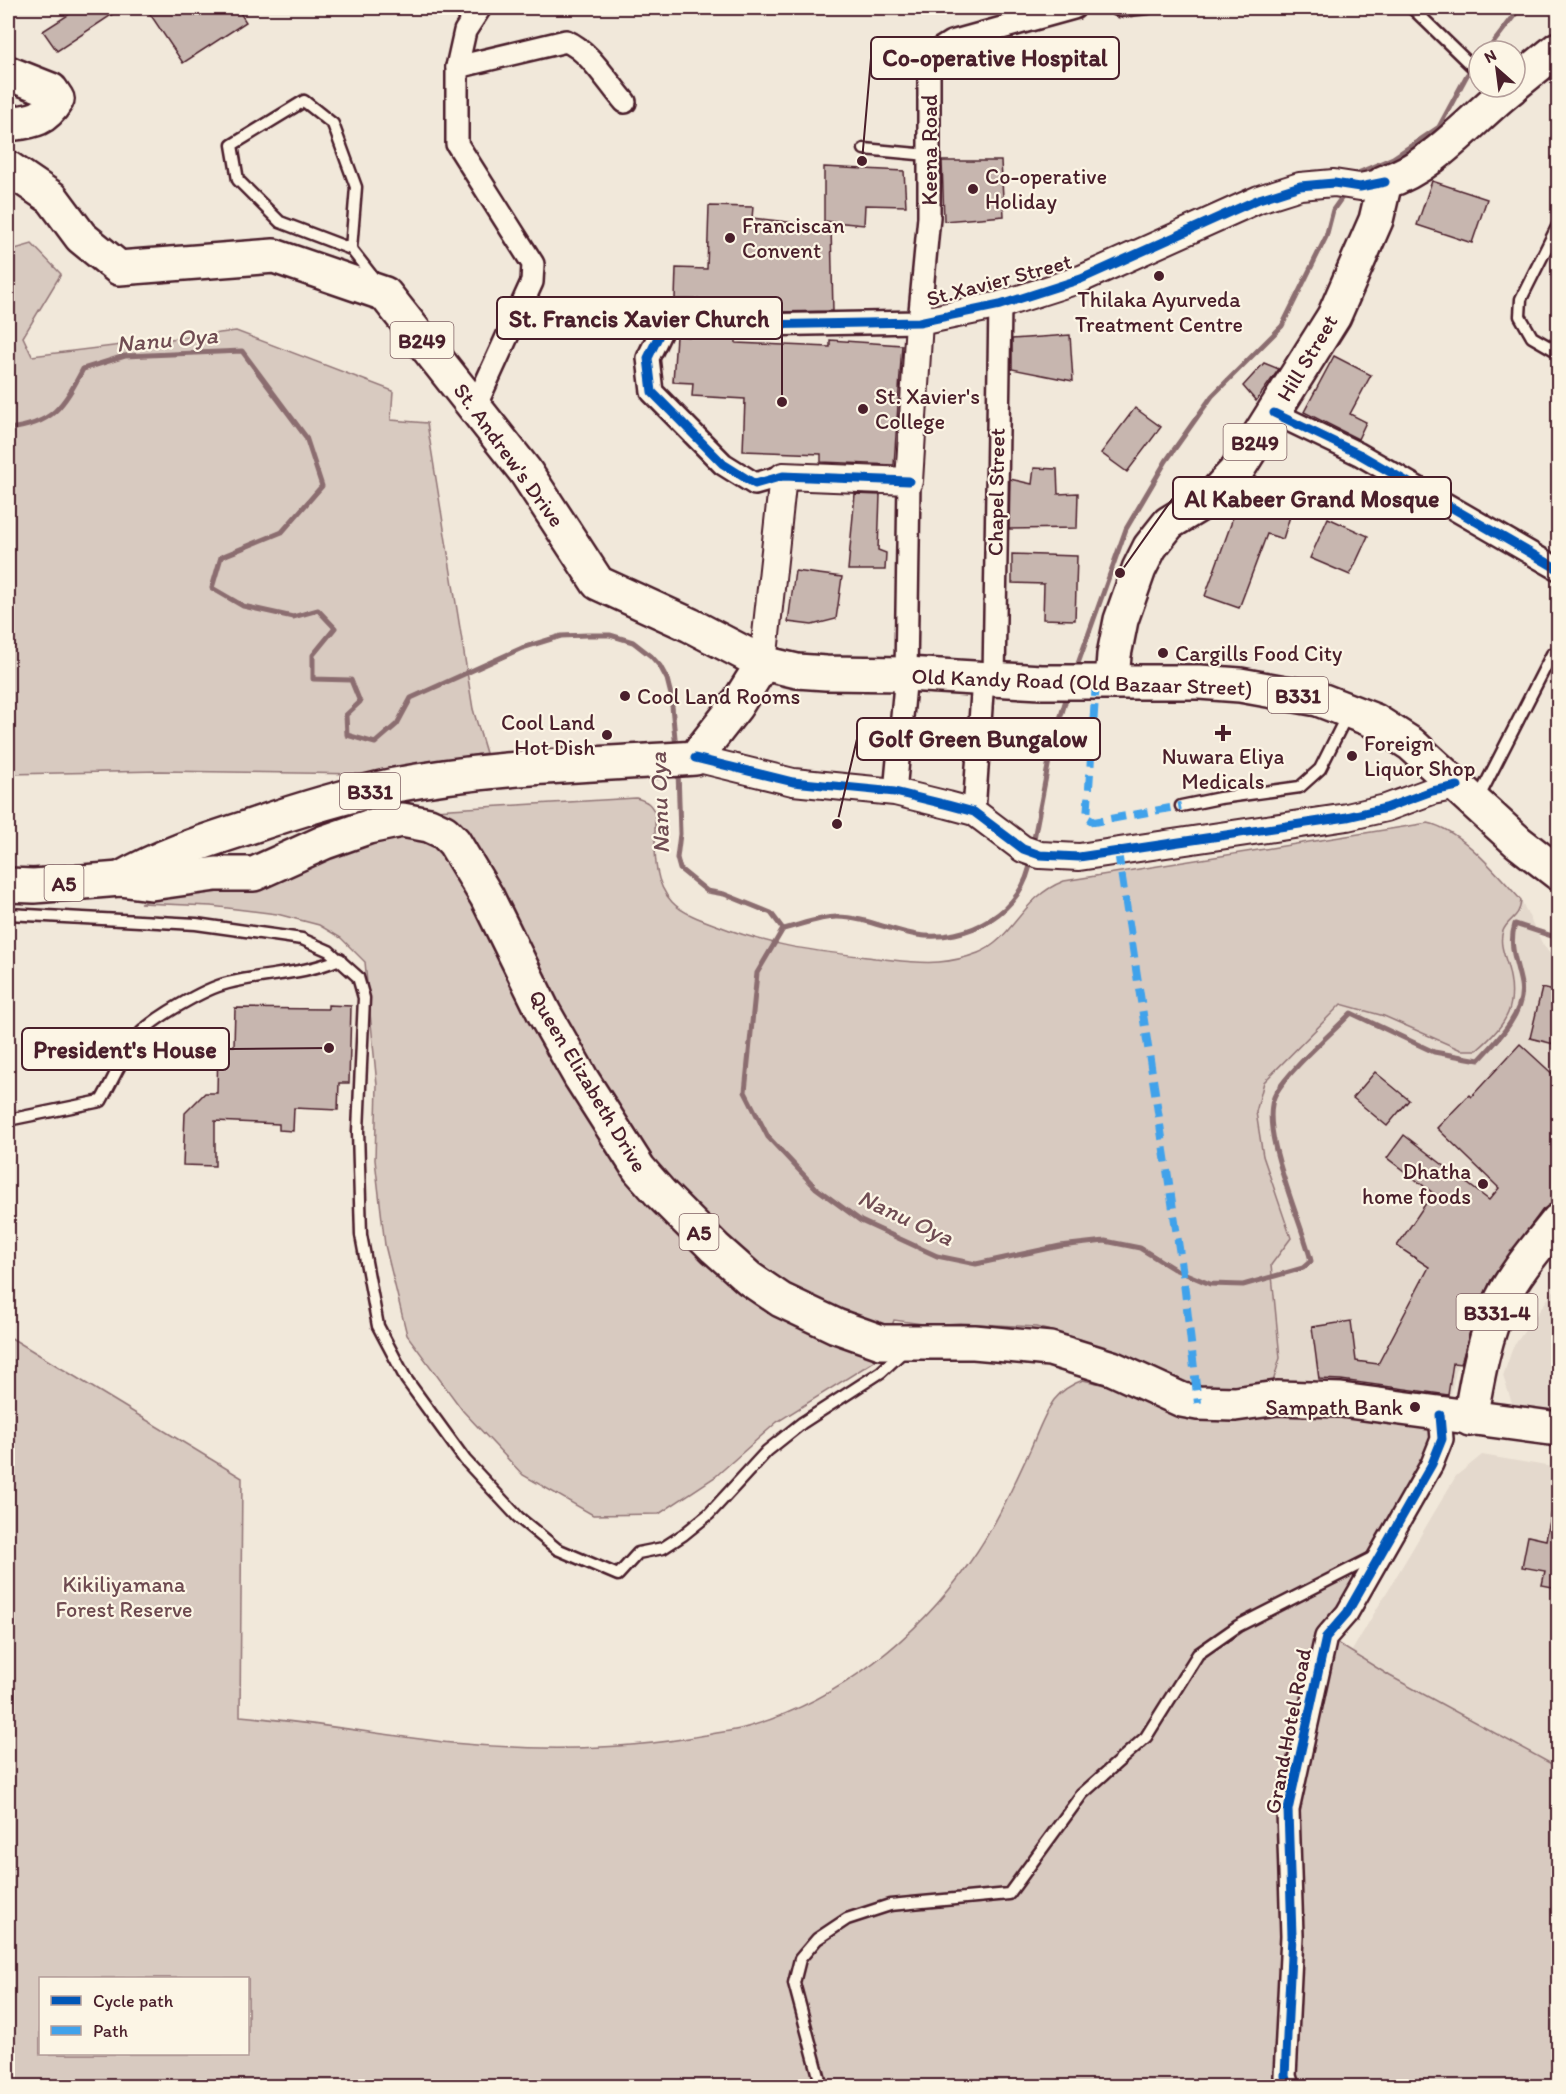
<svg xmlns="http://www.w3.org/2000/svg" width="1566" height="2094" font-family="Itim,sans-serif">
	<rect width="100%" height="100%" fill="#f1e8da"/>
	<filter id="ink" filterUnits="userSpaceOnUse"><feTurbulence type="fractalNoise" baseFrequency=".0167" numOctaves="2"/><feDisplacementMap in="SourceGraphic" scale="12" xChannelSelector="R" yChannelSelector="G"/><feConvolveMatrix kernelMatrix="1 2 1 2 8 2 1 2 1" color-interpolation-filters="sRGB"/></filter>
	<g filter="url(#ink)">
		<g fill="#e4d9cd">
			<polygon points="1521,900 1543,945 1558,962 1558,1189 1517,1239 1483,1288 1462,1343 1451,1394 1273,1382 1280,1358 1271,1265 1291,1238 1263,1156 1256,1112 1264,1082 1341,1004 1384,1016 1477,1050 1495,1035 1506,1019 1511,1006 1512,992 1502,948 1503,930 1520,912"/>
			<polygon points="1558,1285 1558,1418 1514,1409 1503,1376 1513,1347"/>
			<polygon points="1482,1455 1558,1468 1558,1864 1390,1677 1350,1654 1456,1476"/>
		</g>
		<g fill="#d8cac0" stroke="#917476" stroke-width="1.5" fill-rule="evenodd">
			<polygon points="32,244 61,274 23,337 32,356 236,331 393,391 391,420 427,423 473,709 486,753 365,774 160,771 8,774 8,251"/>
			<path d="M636 798C647 801 652 804 655 815 656 844 650 878 672 902 682 913 702 920 716 925 772 947 816 951 875 958 896 960 918 964 939 962 952 961 965 958 978 953 1015 938 1020 898 1064 881L1428 823C1462 830 1498 875 1521 900 1520 919 1508 918 1503 931 1499 942 1504 954 1507 964 1519 1005 1508 1024 1477 1050H1461L1384 1016 1341 1004 1264 1082 1256 1112 1263 1156 1291 1238 1271 1265 1280 1358 1273 1382 1259 1386 1212 1390 1186 1386 1080 1339 1036 1327 960 1323 930 1325 894 1320 881 1357 777 1422 715 1477 659 1514 593 1515 523 1475 463 1411 407 1335 385 1245 375 1160 377 1085 365 962 341 938 319 925 277 914 211 906 140 903 434 810Z"/>
			<path d="M8 1336 242 1478 240 1716C311 1722 382 1735 452 1743 537 1751 622 1751 706 1735 720 1732 736 1731 751 1726 840 1699 917 1638 970 1562 995 1527 1012 1489 1030 1450 1037 1434 1044 1414 1054 1400 1062 1390 1072 1384 1083 1380L1249 1418 1320 1412 1426 1426 1431 1431 1432 1442 1332 1640 1390 1676 1557 1767 1558 2086H8ZM40 1978H248V2054H40Z"/>
		</g>
		<g fill="none" stroke-linecap="round" stroke-linejoin="round">
			<g stroke="#8b6d6f" stroke-width="5">
				<polyline points="1487,51 1520,8"/>
				<polyline points="1355,177 1358,173 1393,158 1439,127 1467,75 1479,60"/>
				<path d="M8 429C53 424 63 407 83 369L125 356 242 351 306 437 322 486 282 532 221 557 212 588 243 606 293 617 318 610 335 628 313 655V679L351 680 360 702 346 715 347 735 375 743 397 724 411 698 522 648 561 636 587 635H610L633 642 651 656 660 666 667 679 671 695 676 749"/>
				<polyline points="1075,672 1126,529 1166,461 1212,396 1282,326 1326,237 1333,210 1345,193"/>
				<polyline points="678,770 680,834 677,858 680,869 707,891 724,894 771,913 783,929"/>
				<polyline points="1033,844 1052,745 1068,693"/>
				<path d="M783 929 757 973 745 1092 768 1137 816 1188 861 1221 937 1256 976 1264 1060 1246 1105 1241 1140 1248 1174 1269 1210 1284 1243 1285 1303 1268 1311 1261C1303 1224 1256 1126 1276 1093 1291 1068 1330 1035 1351 1013L1434 1052 1479 1060C1497 1041 1526 1012 1521 984 1517 962 1508 946 1515 924L1558 938"/>
				<path d="M783 929C800 925 820 917 837 917 864 917 891 931 917 935 967 943 1024 912 1031 859"/>
			</g>
		</g>
		<g fill="#c7b6af" stroke="#4a1f2b" stroke-width="1.5">
			<polygon points="79,8 122,8 57,51 43,31"/>
			<polygon points="146,8 237,8 246,22 183,63"/>
			<polygon points="942,161 1001,161 1004,216 944,221"/>
			<polygon points="824,167 904,171 906,206 865,205 864,225 824,221"/>
			<polygon points="1432,181 1487,199 1472,243 1417,225"/>
			<polygon points="709,206 753,207 752,218 831,227 833,311 775,312 774,301 675,299 676,268 707,269"/>
			<polygon points="1070,335 1073,381 1012,369 1012,339"/>
			<polygon points="676,336 736,339 736,343 830,347 830,340 902,345 894,465 821,462 821,454 743,451 745,399 692,396 693,383 673,382"/>
			<polygon points="1334,356 1371,375 1350,414 1366,422 1358,439 1304,412"/>
			<polygon points="1264,363 1279,369 1256,401 1243,386"/>
			<polygon points="1135,408 1161,427 1127,472 1101,453"/>
			<polygon points="1034,468 1057,469 1058,494 1078,493 1077,528 1009,529 1010,479 1032,484"/>
			<polygon points="1250,484 1257,486 1253,503 1291,513 1283,539 1267,534 1239,608 1205,596 1231,524 1236,498"/>
			<polygon points="855,494 880,495 878,550 886,553 885,570 848,570"/>
			<polygon points="1328,518 1368,536 1350,575 1310,558"/>
			<polygon points="1012,554 1077,556 1075,620 1043,619 1044,584 1012,583"/>
			<polygon points="795,571 842,577 836,619 812,625 788,622"/>
			<polygon points="1542,988 1558,992 1558,1045 1530,1038"/>
			<polygon points="328,1005 351,1006 349,1083 339,1083 338,1110 294,1108 293,1131 279,1130 279,1124 215,1121 215,1166 183,1165 185,1113 205,1093 217,1093 218,1045 234,1046 235,1008 328,1009"/>
			<polygon points="1520,1044 1558,1079 1558,1203 1543,1209 1491,1280 1473,1321 1461,1364 1453,1363 1448,1395 1341,1380 1319,1379 1312,1327 1351,1321 1356,1361 1378,1364 1429,1267 1397,1246 1433,1193 1387,1158 1404,1135 1489,1200 1499,1188 1437,1128 1469,1095 1471,1097"/>
			<polygon points="1375,1072 1409,1100 1387,1126 1353,1098"/>
			<polygon points="1552,1511 1558,1511 1558,1588 1542,1585 1545,1571 1522,1567 1528,1536 1546,1540"/>
		</g>
		<g fill="none" stroke-linecap="round" stroke-linejoin="round">
			<g stroke="#4a1f2b" stroke-width="15">
				<g id="service">
					<polyline points="1113,8 1120,11 1148,8"/>
					<polyline points="1412,8 1479,73"/>
					<polyline points="864,149 928,155"/>
					<polyline points="1558,225 1521,299 1520,316 1532,337 1558,352"/>
					<polyline points="351,249 356,187 333,124 304,101 232,145 238,180 280,222 351,249 376,281"/>
					<polyline points="1478,799 1552,654"/>
					<polyline points="1181,806 1220,798 1300,787 1320,769 1348,713"/>
					<polyline points="8,914 196,924 302,939 329,951 358,977 364,998 358,1131 361,1235 378,1326 406,1379 465,1460 518,1517 557,1549 618,1575 638,1553 663,1548 683,1535 709,1514 767,1451 802,1423 881,1372 906,1349"/>
					<path d="M8 1120 101 1101C113 1080 123 1056 137 1037 151 1019 206 988 228 983 268 973 299 976 340 959"/>
					<polyline points="819,2086 820,2080 794,1983 800,1959 817,1939 847,1919 890,1905 1009,1894 1082,1794 1146,1737 1198,1654 1238,1626 1374,1557"/>
				</g>
			</g>
			<g stroke="#4a1f2b" stroke-width="26">
				<g id="minor">
					<path d="M457 67 566 41C590 51 608 83 625 102"/>
					<polyline points="475,407 532,282 533,264 457,144 457,67 465,31 480,8"/>
					<polyline points="1274,413 1359,454 1558,569"/>
					<polyline points="783,476 755,484 723,464 652,392 648,358 663,327 675,320 753,325 919,322 929,217 929,74 940,49 951,42 1074,8"/>
					<polyline points="994,679 1000,305"/>
					<polyline points="895,792 906,674 909,481"/>
					<polyline points="974,812 983,678"/>
					<polyline points="1288,2086 1285,2076 1292,1936 1288,1810 1326,1637 1347,1613 1432,1464 1442,1439 1440,1415"/>
				</g>
			</g>
			<g stroke="#4a1f2b" stroke-width="30">
				<g id="tertiary">
					<polyline points="763,663 783,476 909,481 919,322 1000,305 1081,279 1259,199 1300,186 1334,183 1360,187 1385,182"/>
					<polyline points="695,758 793,782 895,792 948,805 974,812 1023,849 1040,855 1079,857 1347,817 1386,808 1432,791 1458,786"/>
				</g>
			</g>
			<g stroke="#4a1f2b" stroke-width="38">
				<g id="primary">
					<path d="M8 73 51 90 57 99C44 121 32 121 8 124"/>
					<polyline points="1515,84 1558,49"/>
					<polyline points="8,168 52,198 81,237 119,268 274,256 385,294 525,471 598,583 690,625 763,663 797,671 826,673 906,674 1041,682 1199,682 1240,685 1318,699 1375,721 1411,744 1518,842 1558,873"/>
					<path d="M1112 682 1114 655 1121 620 1139 569 1150 547 1169 523 1212 497 1238 469 1334 316 1376 220 1385 182C1435 166 1471 119 1512 87"/>
					<path d="M120 879C160 856 202 842 246 828 295 811 344 796 395 785 494 766 595 765 695 758L736 706 763 663"/>
					<path d="M1470 1419C1477 1379 1484 1336 1502 1299 1516 1271 1538 1246 1558 1221"/>
				</g>
			</g>
			<g stroke="#4a1f2b" stroke-width="38">
				<polyline id="trunk" points="8,885 34,886 120,879 151,883 216,874 254,874 325,842 368,827 402,820 429,825 444,832 454,842 487,897 544,1013 581,1078 639,1169 661,1194 715,1248 750,1279 781,1300 836,1326 881,1342 974,1342 1050,1349 1112,1368 1182,1400 1198,1403 1235,1404 1277,1398 1341,1400 1558,1429"/>
			</g>
			<use href="#service" stroke="#fcf5e5" stroke-width="10"/>
			<use href="#minor" stroke="#fcf5e5" stroke-width="21"/>
			<use href="#tertiary" stroke="#fcf5e5" stroke-width="26"/>
			<use href="#primary" stroke="#fcf5e5" stroke-width="33"/>
			<use href="#trunk" stroke="#fcf5e5" stroke-width="33"/>
			<g stroke="#40a2eb" stroke-width="8" stroke-dasharray="15 8" stroke-linecap="butt">
				<polyline points="1096,682 1087,818 1094,822 1181,806"/>
				<polyline points="1118,852 1183,1274 1198,1403"/>
			</g>
			<g stroke="#fcf5e5" stroke-width="13">
				<g id="cycleway">
					<polyline points="1274,413 1359,454 1558,569"/>
					<polyline points="909,481 783,476 755,484 723,464 652,392 648,358 663,327 675,320 753,325 919,322 1000,305 1081,279 1259,199 1300,186 1334,183 1360,187 1385,182"/>
					<polyline points="695,758 793,782 895,792 948,805 974,812 1023,849 1040,855 1079,857 1347,817 1386,808 1432,791 1458,786"/>
					<polyline points="1288,2086 1285,2076 1292,1936 1288,1810 1326,1637 1347,1613 1432,1464 1442,1439 1440,1415"/>
				</g>
			</g>
			<use href="#cycleway" stroke="#0057b8" stroke-width="9"/>
		</g>
	</g>
	<g fill="#4a1f2b" stroke="#fcf5e5" stroke-width="2">
		<circle cx="973" cy="189" r="6"/>
		<circle cx="730" cy="238" r="6"/>
		<circle cx="1159" cy="276" r="6"/>
		<circle cx="863" cy="409" r="6"/>
		<circle cx="1163" cy="653" r="6"/>
		<circle cx="625" cy="696" r="6"/>
		<path d="M1220 724h6v6h6v6h-6v6h-6v-6h-6v-6h6z"/>
		<circle cx="607" cy="735" r="6"/>
		<circle cx="1352" cy="756" r="6"/>
		<circle cx="1483" cy="1184" r="6"/>
		<circle cx="1415" cy="1407" r="6"/>
	</g>
	<g text-anchor="middle" dominant-baseline="central" stroke-width="4.5" stroke-linejoin="round" paint-order="stroke">
		<g fill="#fcf5e5" stroke="#7f5f63" stroke-width="1.5">
			<rect x="390.5" y="322" width="63" height="36" rx="4.5"/>
			<rect x="1223.5" y="424" width="63" height="36" rx="4.5"/>
			<rect x="1268" y="677" width="60" height="36" rx="4.5"/>
			<rect x="340" y="773" width="60" height="36" rx="4.5"/>
			<rect x="44.5" y="865" width="39" height="36" rx="4.5"/>
			<rect x="679.5" y="1214" width="39" height="36" rx="4.5"/>
			<rect x="1456.5" y="1294" width="81" height="36" rx="4.5"/>
		</g>
		<g font-size="21" font-weight="bold" fill="#4a1f2b">
			<text x="422" y="340">B249</text>
			<text x="1255" y="442">B249</text>
			<text x="1298" y="695">B331</text>
			<text x="370" y="791">B331</text>
			<text x="64" y="883">A5</text>
			<text x="699" y="1232">A5</text>
			<text x="1497" y="1312">B331-4</text>
		</g>
		<g font-size="22" fill="#4a1f2b" stroke="#fcf5e5">
			<text transform="translate(929 150) rotate(-90)">Keena Road</text>
			<text transform="translate(999 280) rotate(-15)">St.Xavier Street</text>
			<text transform="translate(1307 358) rotate(-59)">Hill Street</text>
			<text transform="translate(509 455) rotate(54)">St. Andrew's Drive</text>
			<text transform="translate(996 492) rotate(-89)">Chapel Street</text>
			<text transform="translate(1082 682) rotate(2)">Old Kandy Road (Old Bazaar Street)</text>
			<text transform="translate(588 1081) rotate(59)">Queen Elizabeth Drive</text>
			<text transform="translate(1288 1731) rotate(-79)">Grand Hotel Road</text>
		</g>
		<g font-size="22" fill="#4a1f2b" stroke="#fcf5e5" text-anchor="start">
			<text x="985" y="176">Co-operative<tspan x="985" dy="25">Holiday</tspan></text>
			<text x="742" y="225">Franciscan<tspan x="742" dy="25">Convent</tspan></text>
			<text x="1159" y="299" text-anchor="middle">Thilaka Ayurveda<tspan x="1159" dy="25">Treatment Centre</tspan></text>
			<text x="875" y="396">St. Xavier's<tspan x="875" dy="25">College</tspan></text>
			<text x="1175" y="653">Cargills Food City</text>
			<text x="637" y="696">Cool Land Rooms</text>
			<text x="595" y="722" text-anchor="end">Cool Land<tspan x="595" dy="25">Hot Dish</tspan></text>
			<text x="1364" y="743">Foreign<tspan x="1364" dy="25">Liquor Shop</tspan></text>
			<text x="1223" y="756" text-anchor="middle">Nuwara Eliya<tspan x="1223" dy="25">Medicals</tspan></text>
			<text x="1471" y="1171" text-anchor="end">Dhatha<tspan x="1471" dy="25">home foods</tspan></text>
			<text x="1403" y="1407" text-anchor="end">Sampath Bank</text>
		</g>
		<g font-size="22" fill="#6e4a50" stroke="#fcf5e5">
			<text x="124" y="1584">Kikiliyamana<tspan x="124" dy="25">Forest Reserve</tspan></text>
		</g>
		<g font-size="24" font-style="italic" fill="#704c53" stroke="#fcf5e5">
			<text transform="translate(167 339) rotate(-5)">Nanu Oya</text>
			<text transform="translate(659 803) rotate(-92)">Nanu Oya</text>
			<text transform="translate(906 1217) rotate(25)">Nanu Oya</text>
		</g>
	</g>
	<path fill="none" stroke="#4a1f2b" stroke-width="2" d="M862 161L871 58M782 402L782 318M1120 573L1173 498M837 824L857 739M329 1048L229 1049"/>
	<g fill="#4a1f2b" stroke="#fcf5e5" stroke-width="2">
		<circle cx="862" cy="161" r="6"/>
		<circle cx="782" cy="402" r="6"/>
		<circle cx="1120" cy="573" r="6"/>
		<circle cx="837" cy="824" r="6"/>
		<circle cx="329" cy="1048" r="6"/>
	</g>
	<g fill="#fcf5e5" stroke="#4a1f2b" stroke-width="2">
		<rect x="871" y="37" width="248" height="42" rx="6"/>
		<rect x="497" y="297" width="285" height="42" rx="6"/>
		<rect x="1173" y="477" width="278" height="42" rx="6"/>
		<rect x="857" y="718" width="243" height="42" rx="6"/>
		<rect x="22" y="1028" width="207" height="42" rx="6"/>
	</g>
	<g font-size="24" text-anchor="middle" font-weight="bold" fill="#4a1f2b">
		<text x="995" y="66">Co-operative Hospital</text>
		<text x="639" y="327">St. Francis Xavier Church</text>
		<text x="1312" y="507">Al Kabeer Grand Mosque</text>
		<text x="978" y="747">Golf Green Bungalow</text>
		<text x="125" y="1058">President's House</text>
	</g>
	<rect width="1566" height="2094" fill="none" stroke="#fcf5e5" stroke-width="30"/>
	<rect x="15" y="15" width="1536" height="2064" fill="none" stroke="#4a1f2b" stroke-width="2" filter="url(#ink)"/>
	<rect x="39" y="1977" width="210" height="78" fill="#fcf5e5" stroke="#b59f9b" stroke-width="1.5"/>
	<rect x="51" y="1996" width="30" height="9" fill="#0057b8" stroke="#b59f9b" stroke-width="1.5"/>
	<text x="93" y="2007" font-size="18" fill="#4a1f2b">Cycle path</text>
	<rect x="51" y="2026" width="30" height="9" fill="#40a2eb" stroke="#b59f9b" stroke-width="1.5"/>
	<text x="93" y="2037" font-size="18" fill="#4a1f2b">Path</text>
	<g transform="translate(1497 69) rotate(332)"><circle r="28" fill="#fcf5e5" stroke="#b59f9b" stroke-width="1.5"/>
	<path d="M0-4.5L10 22L0 15L-10 22Z" fill="#4a1f2b"/>
	<text y="-9" font-size="16" font-weight="bold" text-anchor="middle" fill="#4a1f2b">N</text>
	</g>
</svg>
